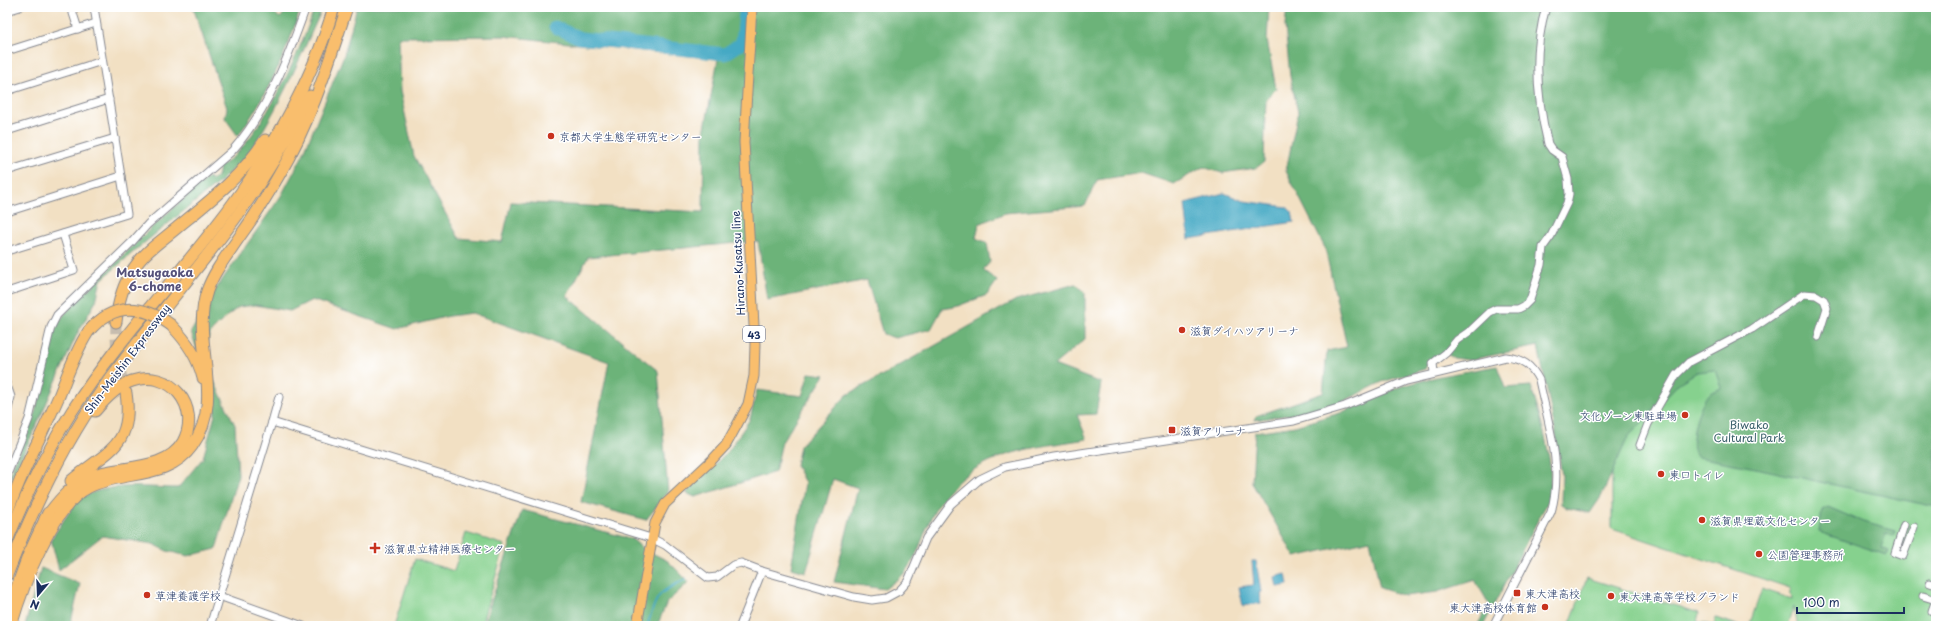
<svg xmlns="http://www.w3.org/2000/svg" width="1943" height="633" font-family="'Playpen Sans','Klee One',sans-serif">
	<rect width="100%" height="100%" fill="#fff"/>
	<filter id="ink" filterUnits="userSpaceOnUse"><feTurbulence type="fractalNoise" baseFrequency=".025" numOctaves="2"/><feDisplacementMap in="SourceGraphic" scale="8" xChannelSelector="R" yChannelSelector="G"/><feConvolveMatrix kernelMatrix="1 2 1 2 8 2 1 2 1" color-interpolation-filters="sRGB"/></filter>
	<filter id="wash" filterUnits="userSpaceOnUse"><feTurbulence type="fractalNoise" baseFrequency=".012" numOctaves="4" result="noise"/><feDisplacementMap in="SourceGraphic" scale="16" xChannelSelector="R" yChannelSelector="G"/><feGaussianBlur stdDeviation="0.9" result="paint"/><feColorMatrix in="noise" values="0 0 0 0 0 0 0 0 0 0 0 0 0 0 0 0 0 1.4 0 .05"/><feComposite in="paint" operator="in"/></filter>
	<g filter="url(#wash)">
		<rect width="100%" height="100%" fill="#f2e0c3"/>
		<g fill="#86d18e" stroke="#508076">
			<polygon points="1623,294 1936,448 1936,626 1798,626 1794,607 1788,626 1749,626 1762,589 1792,599 1790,588 1612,529 1612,422"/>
			<polygon points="466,533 505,545 481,626 394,626 415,559 454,571"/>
			<polygon points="1587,578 1699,613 1697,622 1714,624 1716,618 1739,626 1569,626"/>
		</g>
		<g fill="#6cb379" stroke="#44716c" fill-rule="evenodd">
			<path d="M193 7H267L280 18 290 7H301C287 53 266 97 238 136L225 118 227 108Z"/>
			<path d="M315 7H323C297 64 275 119 237 169L234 168 222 180 138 248 101 280 96 301 77 334 35 429 9 482C11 463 28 436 34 416 44 383 43 341 66 312L152 227 208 177 213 180C218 177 220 173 219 167 226 162 233 158 238 152 270 117 300 52 315 7Z"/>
			<path d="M357 7H1269L1267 40 1276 89 1266 99 1264 162 1256 168 1222 173 1203 167 1174 184 1141 173 1097 180 1085 206 1005 213 979 224 976 238 987 243 990 262 983 270 997 281 987 295 955 307 942 309 931 329 895 338 883 334 867 280 767 300 758 241 588 257 567 296 658 371 668 492 646 520 581 502 609 362 472 313 449 316 397 329 312 300 290 311 255 305 239 307 227 316 211 332 201 354 235 425 238 475 216 549 188 556 167 551 153 544 102 536 59 570 51 539C58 530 73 504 80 499 106 481 148 488 178 488L203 458 215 415 214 398 191 332 215 290 281 196 303 155 344 55ZM503 36 718 59 704 133 703 212 511 202 502 242 459 238 414 156 400 91 398 37Z"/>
			<path d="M1287 7H1936V507L1756 468 1697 457C1688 442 1696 414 1705 399 1709 393 1715 391 1721 388L1715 370 1697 372 1679 383 1628 437 1601 497 1590 513 1567 508 1561 504 1562 476 1556 435 1538 346 1469 360 1454 358 1443 352 1428 362 1425 369 1382 382 1342 402 1301 413 1255 420 1256 416 1323 393 1327 351 1347 347 1325 248 1286 171 1298 112 1290 76 1285 26Z"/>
			<path d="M1076 284 1085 293V339L1054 365 1101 383 1096 414 1077 415 1087 439C1026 449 964 453 932 516 924 532 919 553 908 569 903 576 892 583 885 589L834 582 858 488 833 479 806 572 791 568 805 483 796 465 800 446 847 395 1016 300Z"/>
			<path d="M1497 366 1505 388 1531 386C1540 419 1556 463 1549 498 1548 503 1544 509 1541 514L1483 626H1477L1489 604 1475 580 1437 592 1405 596 1380 588 1370 540 1295 557 1252 483 1255 432 1295 426 1340 413 1399 387 1440 376Z"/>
			<polygon points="809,373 825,375 782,442 775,472 695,497 686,493 730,449 750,419 757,390 802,396"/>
			<polygon points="1828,507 1863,522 1896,531 1894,536 1886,534 1881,548 1889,551 1887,555 1819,532 1822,510"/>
			<polygon points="522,510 632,539 642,548 668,561 689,582 667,602 657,626 483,626"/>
			<polygon points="41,568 80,584 70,626 25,626"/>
		</g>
		<g fill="#44a9c4" stroke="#306c91">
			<polygon points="1224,193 1244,201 1287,207 1292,212 1294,222 1189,239 1185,203"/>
			<polygon points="1252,561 1256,561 1261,592 1259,593 1261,603 1243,606 1239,587 1254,585"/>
			<polygon points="1286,574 1288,585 1277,587 1275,577"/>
		</g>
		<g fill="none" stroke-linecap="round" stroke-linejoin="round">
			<path stroke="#44a9c4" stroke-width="2" d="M647 626C658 594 655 594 686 579"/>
			<polyline stroke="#44a9c4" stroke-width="13" points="555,27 580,38 725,54 742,43 745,14"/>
		</g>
	</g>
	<g filter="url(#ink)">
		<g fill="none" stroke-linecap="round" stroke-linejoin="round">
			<path stroke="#c7bdaf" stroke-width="11" stroke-dasharray="11 5.5" stroke-linecap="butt" d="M116 322C115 347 119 369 126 393"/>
			<g stroke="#868890" stroke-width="9">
				<g id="minor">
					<polyline points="71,7 78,29"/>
					<polyline points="739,7 752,8"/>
					<polyline points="7,11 20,7"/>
					<polyline points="7,51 96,23"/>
					<polyline points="7,91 102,61"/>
					<polyline points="7,131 109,99"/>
					<polyline points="7,171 115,138"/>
					<polyline points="7,212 121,176"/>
					<polyline points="7,251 127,214 94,7"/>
					<polyline points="7,292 74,270 63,234"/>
					<path d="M1434 373 1433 363 1446 353 1457 340 1470 331 1490 312 1496 309H1518L1524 306 1530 300 1541 265 1543 247 1551 236 1567 203 1569 194 1568 179 1562 157 1552 150 1548 144C1537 100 1533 51 1546 7"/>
					<polyline points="7,385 11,397 7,412"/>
					<polyline points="272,422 279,397"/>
					<polyline points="1640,445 1648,424 1676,375 1689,362 1752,329 1804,294 1816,295 1824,300 1827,308 1818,337"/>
					<path d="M7 475 29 419 51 327 57 315 132 242 148 224 232 151C268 110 288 58 306 7"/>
					<polyline points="1904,525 1895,553 1903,556 1914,527"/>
					<polyline points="1930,583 1936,585"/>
					<polyline points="219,596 303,626"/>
					<polyline points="1923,596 1936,600"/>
					<polyline points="1932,611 1936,600"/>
					<path d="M210 626 272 422 651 538 665 545 708 578 717 577 733 565 741 563 762 571 854 597 872 600 886 598 899 591 908 581 926 538 951 504 980 479 1005 467 1054 457 1294 421 1345 406 1406 381 1506 357C1523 359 1531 365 1539 380 1548 423 1564 468 1551 512L1493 626"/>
					<polyline points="740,626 762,571"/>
				</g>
			</g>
			<g stroke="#868890" stroke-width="11">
				<polyline id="major" points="637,626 655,523 665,504 712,460 726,445 737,425 748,404 754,376 755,344 744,142 752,7"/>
			</g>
			<g stroke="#868890" stroke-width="13">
				<g id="highway">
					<path d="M116 322C118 302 123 284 134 268 145 251 164 239 179 226 211 200 242 176 265 140"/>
					<path d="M171 325C186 340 198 357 203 378"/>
					<path d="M71 481C106 451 134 447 126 393"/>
					<path d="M7 513C21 472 42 435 59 396 68 374 75 352 88 332"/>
					<path d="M45 519C57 502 71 485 91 476 119 465 166 472 183 442 202 407 170 368 132 381 117 386 105 399 95 411"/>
					<path d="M7 541C25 496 46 452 72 411 113 347 165 291 212 231 263 167 311 86 334 7"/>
					<path d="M7 575C32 510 63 445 104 387 145 330 192 277 234 220 263 181 287 140 310 96"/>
					<polyline points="7,614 28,556 48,513"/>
					<path d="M11 626C22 588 52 505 89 487 123 470 168 480 192 446 227 398 190 342 207 291 214 271 228 254 240 236 254 217 267 196 279 175 310 123 328 65 347 7"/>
				</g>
			</g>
			<use href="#minor" stroke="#fff" stroke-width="7"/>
			<use href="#major" stroke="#f9be6d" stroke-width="9"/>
			<use href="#highway" stroke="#f9be6d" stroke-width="11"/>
			<g stroke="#868890" stroke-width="13" stroke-linecap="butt">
				<path id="highway-bridge" d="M88 332C112 303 141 303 171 325"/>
			</g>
			<use href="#highway-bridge" stroke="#f9be6d" stroke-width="11"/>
		</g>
	</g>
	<g fill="#c8321e" stroke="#fff" stroke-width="1.5">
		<circle cx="551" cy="136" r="4"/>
		<circle cx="1182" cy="330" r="4"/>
		<circle cx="1685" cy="415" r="4"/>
		<rect x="1168" y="426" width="8" height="8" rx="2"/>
		<circle cx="1661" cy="474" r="4"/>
		<circle cx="1702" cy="520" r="4"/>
		<path d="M373 542h4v4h4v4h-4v4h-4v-4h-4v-4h4z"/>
		<circle cx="1759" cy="554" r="4"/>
		<rect x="1513" y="589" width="8" height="8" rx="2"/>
		<circle cx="147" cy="595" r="4"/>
		<circle cx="1611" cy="596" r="4"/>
		<circle cx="1545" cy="607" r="4"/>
	</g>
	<g text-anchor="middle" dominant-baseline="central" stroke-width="3" stroke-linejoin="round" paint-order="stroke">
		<rect fill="#fff" stroke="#5f6d8e" stroke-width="1" x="743" y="326" width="22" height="16" rx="3"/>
		<g font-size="10" font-weight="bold" fill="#1b2f5e">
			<text x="754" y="334">43</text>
		</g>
		<g font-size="11" fill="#1b2f5e" stroke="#fff" text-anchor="start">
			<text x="559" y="136">京都大学生態学研究センター</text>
			<text x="1190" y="330">滋賀ダイハツアリーナ</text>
			<text x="1677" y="415" text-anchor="end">文化ゾーン東駐車場</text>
			<text x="1180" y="430">滋賀アリーナ</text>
			<text x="1669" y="474">東口トイレ</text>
			<text x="1710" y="520">滋賀県埋蔵文化センター</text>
			<text x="384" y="548">滋賀県立精神医療センター</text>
			<text x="1767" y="554">公園管理事務所</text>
			<text x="1525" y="593">東大津高校</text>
			<text x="155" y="595">草津養護学校</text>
			<text x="1619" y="596">東大津高等学校グランド</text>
			<text x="1537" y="607" text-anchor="end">東大津高校体育館</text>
		</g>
		<g font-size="11" fill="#1b2f5e" stroke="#fff">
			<text transform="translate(738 263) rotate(-93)">Hirano-Kusatsu line</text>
			<text transform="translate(127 359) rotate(-53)">Shin-Meishin Expressway</text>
		</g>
		<g font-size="11" fill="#3b606c" stroke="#fff">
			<text x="1749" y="424">Biwako<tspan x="1749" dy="13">Cultural Park</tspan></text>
		</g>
		<g font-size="12" font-weight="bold" fill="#56527b" stroke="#fff">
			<text x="155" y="272">Matsugaoka<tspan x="155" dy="14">6-chome</tspan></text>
		</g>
	</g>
	<rect width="1943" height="633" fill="none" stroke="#fff" stroke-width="24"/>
	<g transform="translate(38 595) rotate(199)" stroke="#ffffff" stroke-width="3" paint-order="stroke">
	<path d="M0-3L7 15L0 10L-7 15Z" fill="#1b2f5e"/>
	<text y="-6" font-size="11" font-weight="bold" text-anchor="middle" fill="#1b2f5e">N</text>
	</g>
	<path d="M1797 607v6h107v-6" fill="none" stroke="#1b2f5e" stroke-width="2"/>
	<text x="1803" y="607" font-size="12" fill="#1b2f5e" stroke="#ffffff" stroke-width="3" paint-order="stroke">100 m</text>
</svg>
